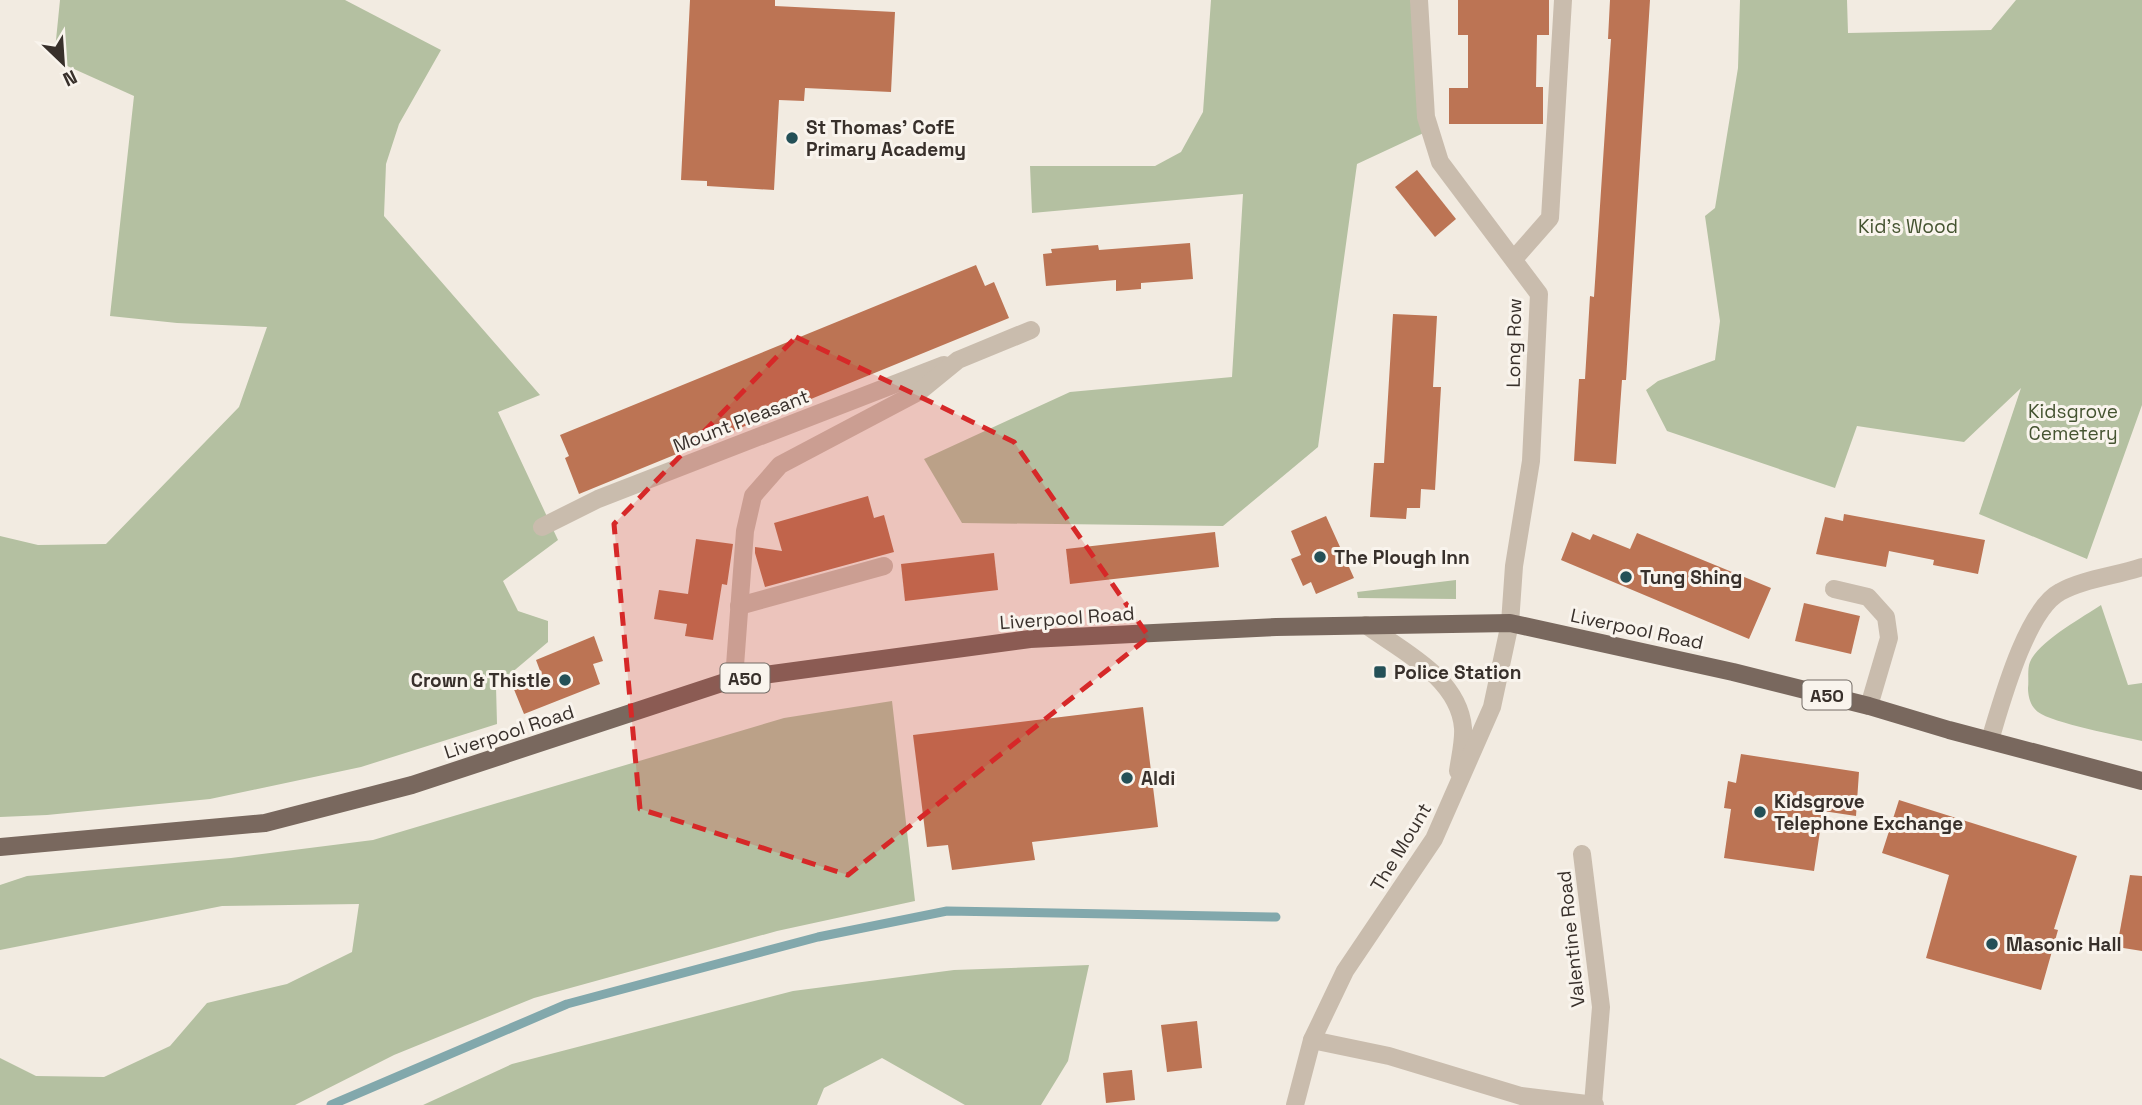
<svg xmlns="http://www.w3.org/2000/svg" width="2142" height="1105" font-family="'Space Grotesk',sans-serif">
	<rect width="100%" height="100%" fill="#f2ebe1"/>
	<g fill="#b4c0a1">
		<polygon points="60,0 345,0 441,50 399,124 386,164 384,216 540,395 498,412 558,540 503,581 518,611 548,621 548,642 496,686 497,724 361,767 210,799 47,815 0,817 0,536 38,545 106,544 239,407 267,327 177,323 110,316 134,96 54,60"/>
		<polygon points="1211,0 1420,0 1430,130 1357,164 1318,447 1223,526 962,523 924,459 1070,392 1232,377 1243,194 1032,213 1030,166 1155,166 1181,152 1203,112"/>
		<polygon points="1740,0 1847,0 1848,33 1991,30 2016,0 2142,0 2142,405 2087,559 1979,514 2021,388 1964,442 1857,426 1835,488 1667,431 1646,390 1658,381 1715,360 1720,321 1705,216 1715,208 1738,68"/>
		<polygon points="1456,580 1456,599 1358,598 1357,592"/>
		<path d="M2101 605 2128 685 2142 683V741C2121 736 2052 723 2038 712 2031 707 2028 697 2028 688 2029 680 2027 669 2030 662 2038 642 2083 617 2101 605Z"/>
		<polygon points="892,701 915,901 777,931 534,998 394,1055 295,1105 0,1105 0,1058 36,1076 104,1077 170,1046 207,1003 287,984 352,952 359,904 222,906 0,950 0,885 27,876 231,858 373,840 784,718"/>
		<polygon points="1089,965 1068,1061 1041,1105 965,1105 882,1058 824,1088 817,1105 423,1105 512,1064 793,991 954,970"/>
	</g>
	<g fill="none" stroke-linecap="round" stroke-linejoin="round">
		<polyline stroke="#82a8ac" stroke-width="9" points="331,1105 567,1004 818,937 947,911 1276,917"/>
	</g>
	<g fill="#bc7454">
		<polygon points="690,0 775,0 775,6 895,12 891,92 805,88 804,101 779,100 774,190 707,186 707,181 681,180"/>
		<polygon points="1458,0 1549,0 1549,35 1537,35 1536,87 1543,87 1543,124 1449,124 1449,88 1468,88 1468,35 1458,35"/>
		<polygon points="1610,0 1650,0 1626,380 1622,380 1616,464 1574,461 1579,379 1585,379 1590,296 1594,297 1611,39 1608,39"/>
		<polygon points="1417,170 1456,219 1435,237 1395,187"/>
		<polygon points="1190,243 1193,279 1141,283 1141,289 1116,291 1116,280 1046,286 1043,254 1052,253 1051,249 1098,245 1099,250"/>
		<polygon points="976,265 985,286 994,282 1009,318 579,494 565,458 569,456 560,435"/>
		<polygon points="1393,314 1437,316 1433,387 1441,387 1435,490 1421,489 1420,508 1407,508 1406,519 1370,517 1374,463 1384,463"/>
		<polygon points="868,496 874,518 884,515 894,552 765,587 755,553 755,547 782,551 774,523"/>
		<polygon points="1844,514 1985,540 1978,574 1933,565 1934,560 1889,551 1886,567 1816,554 1825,517 1843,521"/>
		<polygon points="1326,516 1354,578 1316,594 1311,582 1303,586 1291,559 1301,555 1291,531"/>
		<polygon points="1215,532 1219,567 1070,584 1066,549"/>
		<polygon points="1572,532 1590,540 1593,534 1630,549 1637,533 1771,588 1749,639 1561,560"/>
		<polygon points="696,539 733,544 727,585 722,584 713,640 685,636 687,624 654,619 659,590 688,594"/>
		<polygon points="994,553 998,590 905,601 901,564"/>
		<polygon points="1804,603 1860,616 1851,654 1795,641"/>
		<polygon points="594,636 603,661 593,664 600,684 524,714 513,687 542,676 536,660"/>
		<polygon points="1143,707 1158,827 1032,842 1035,860 952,870 948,845 927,847 913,735"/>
		<polygon points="1741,754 1859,772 1856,816 1823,811 1814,871 1724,858 1731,809 1724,808 1728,781 1736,783"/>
		<polygon points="1899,800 2077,856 2054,929 2058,930 2041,990 1926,958 1949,875 1882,853"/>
		<polygon points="2130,875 2142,876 2142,951 2117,947"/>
		<polygon points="1197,1021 1202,1068 1167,1072 1161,1025"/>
		<polygon points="1132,1070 1135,1100 1106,1103 1103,1073"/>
	</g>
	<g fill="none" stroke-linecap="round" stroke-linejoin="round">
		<g stroke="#c9bcad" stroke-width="18">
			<polyline points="1514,259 1550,218 1563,0"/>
			<polyline points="542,527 598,499 944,365"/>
			<polyline points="1834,589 1868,597 1886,617 1889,638 1869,706"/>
			<polyline points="739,606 884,566"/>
			<polyline points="734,679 745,531 753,496 780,465 920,391 958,360 1031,330"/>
			<path d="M1990 740C2001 704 2026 610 2060 592 2083 579 2116 576 2142 567"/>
			<polyline points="1582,854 1601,1007 1593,1104"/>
		</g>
		<g stroke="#c9bcad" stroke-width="18">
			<path d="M1366 625C1402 651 1459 678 1463 728 1464 741 1460 757 1458 771"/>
			<polyline points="1312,1040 1389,1056 1521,1096 1595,1105"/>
			<polyline points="1295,1105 1312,1040 1345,971 1434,839 1492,707 1510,623 1514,566 1531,461 1539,294 1440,162 1426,117 1419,0"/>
		</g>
		<polyline stroke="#79685e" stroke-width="18" points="0,847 265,823 412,785 734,679 1030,639 1276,627 1510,623 1733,672 1869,706 1949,730 2142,781"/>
	</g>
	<path fill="#d62828" fill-opacity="0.2" stroke="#d62828" stroke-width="5" stroke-dasharray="14 9" stroke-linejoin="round" d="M796 337 1014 442 1149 637 848 875 640 809 614 524Z"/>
	<g fill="#245057" stroke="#f9f4ed" stroke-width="2.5">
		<circle cx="792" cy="138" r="7"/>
		<circle cx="1320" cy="557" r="7"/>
		<circle cx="1626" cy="577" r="7"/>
		<rect x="1373" y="665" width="14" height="14" rx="3.5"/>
		<circle cx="565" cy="680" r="7"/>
		<circle cx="1127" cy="778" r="7"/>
		<circle cx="1760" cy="812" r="7"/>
		<circle cx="1992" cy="944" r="7"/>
	</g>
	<g text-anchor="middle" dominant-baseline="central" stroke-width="6" stroke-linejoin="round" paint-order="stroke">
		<g fill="#f9f4ed" stroke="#726b65" stroke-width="2">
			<rect x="720.5" y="663.5" width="49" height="29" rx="5"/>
			<rect x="1802.5" y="680.5" width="49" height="29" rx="5"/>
		</g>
		<g font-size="18" font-weight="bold" fill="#38302b">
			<text x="745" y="678">A50</text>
			<text x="1827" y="695">A50</text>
		</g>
		<g font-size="19" font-weight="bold" fill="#38302b" stroke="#f9f4ed" text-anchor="start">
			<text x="806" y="127">St Thomas' CofE<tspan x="806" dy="22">Primary Academy</tspan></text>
			<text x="1334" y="557">The Plough Inn</text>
			<text x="1640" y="577">Tung Shing</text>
			<text x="1394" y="672">Police Station</text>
			<text x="551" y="680" text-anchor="end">Crown &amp; Thistle</text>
			<text x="1141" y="778">Aldi</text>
			<text x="1774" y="801">Kidsgrove<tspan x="1774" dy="22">Telephone Exchange</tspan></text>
			<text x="2006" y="944">Masonic Hall</text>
		</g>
		<g font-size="19" fill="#455431" stroke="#f9f4ed">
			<text x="1908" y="226">Kid's Wood</text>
			<text x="2073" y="411">Kidsgrove<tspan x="2073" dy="22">Cemetery</tspan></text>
		</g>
		<g font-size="19" fill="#38302b" stroke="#f9f4ed">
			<text transform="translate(1514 343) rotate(-89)">Long Row</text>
			<text transform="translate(741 421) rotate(-21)">Mount Pleasant</text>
			<text transform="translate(1067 618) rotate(-4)">Liverpool Road</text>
			<text transform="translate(1637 629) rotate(12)">Liverpool Road</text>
			<text transform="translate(509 732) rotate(-18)">Liverpool Road</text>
			<text transform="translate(1401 847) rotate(-59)">The Mount</text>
			<text transform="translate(1571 939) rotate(-96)">Valentine Road</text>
		</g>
	</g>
	<g transform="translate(63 63) rotate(155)" stroke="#f9f4ed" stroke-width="5" paint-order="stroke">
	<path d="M0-5L12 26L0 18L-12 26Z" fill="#38302b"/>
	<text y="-10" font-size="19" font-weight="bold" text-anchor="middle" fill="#38302b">N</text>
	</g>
</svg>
